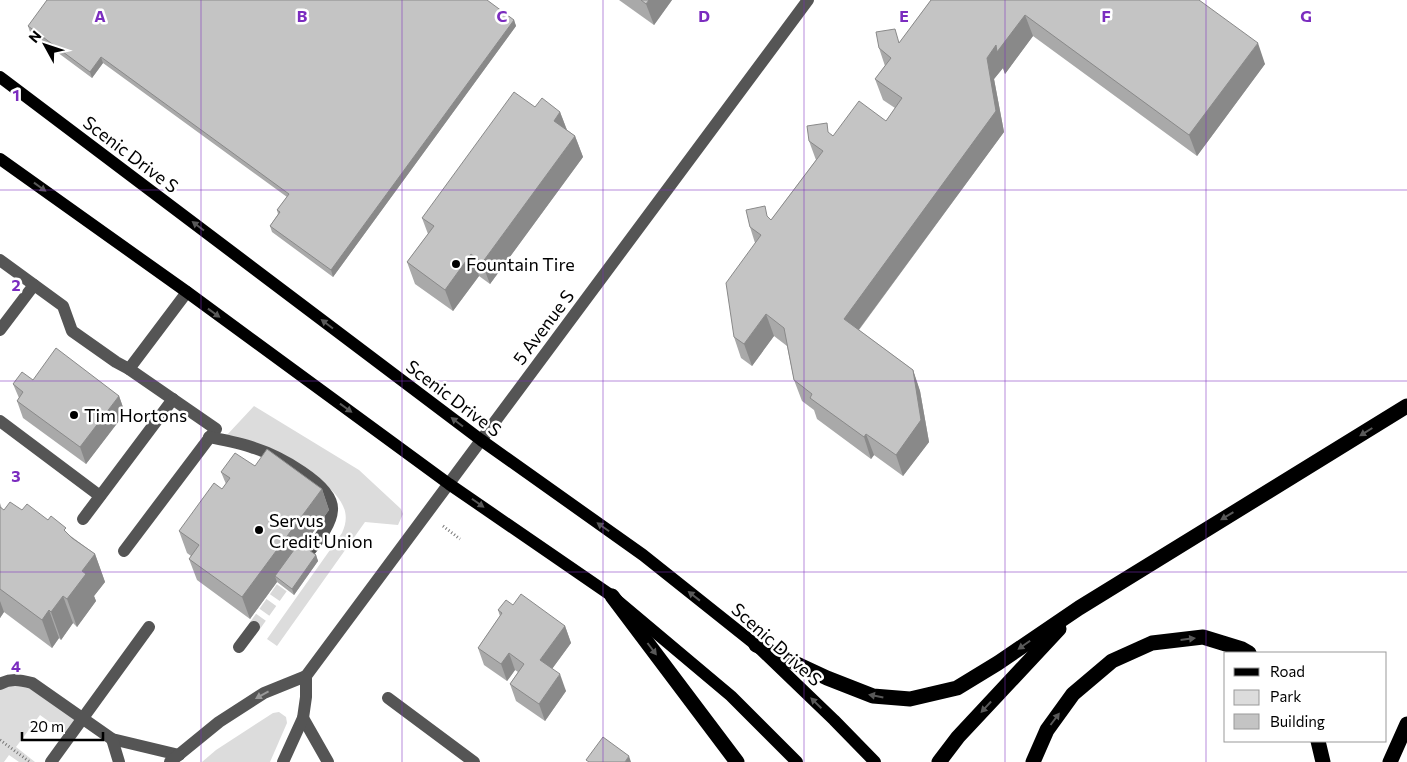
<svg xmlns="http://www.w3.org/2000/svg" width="1407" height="762" font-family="Commissioner,sans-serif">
	<rect width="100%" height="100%" fill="#fff"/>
	<g fill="#dcdcdc">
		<path d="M254 406 359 470 401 509 403 514 398 525 365 522 277 646 267 639 342 533C353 510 338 495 321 481L226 436Z"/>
		<polygon points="19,680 82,717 69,736 40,715 16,747 35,762 19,762 9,755 4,762 0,762 0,684"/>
		<polygon points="279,712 286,717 287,723 270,762 202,762 216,750 273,713"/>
	</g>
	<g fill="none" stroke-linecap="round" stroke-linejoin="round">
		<polyline stroke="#d9d9d9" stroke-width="12" stroke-dasharray="12 6" stroke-linecap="butt" points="254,627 293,572"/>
		<g stroke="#777" stroke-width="3" stroke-dasharray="1 2.5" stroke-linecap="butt">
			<polyline points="443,526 460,539"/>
			<polyline points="0,740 30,762"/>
		</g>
		<g stroke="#555" stroke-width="12">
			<polyline points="0,260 63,306 72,331 116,362 129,369 216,429 124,551"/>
			<polyline points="0,330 34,285"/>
			<polyline points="129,369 187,292"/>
			<polyline points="0,421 100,496"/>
			<path d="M209 437C224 440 240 443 254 448 276 455 334 484 332 510 331 527 314 544 305 557"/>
			<polyline points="83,519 173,399"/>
			<polyline points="239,647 254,627"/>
			<polyline points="306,676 808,0"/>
			<path d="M0 684C11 678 20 680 32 683L112 739 179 755"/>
			<polyline points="388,698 474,762"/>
			<polyline points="303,718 328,762"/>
			<polyline points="112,739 119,762"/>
			<polyline points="51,762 149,627"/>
			<polyline points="170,762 219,722 264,693 306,676"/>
			<polyline points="283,762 303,718 306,697 306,676"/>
		</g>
		<g stroke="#000" stroke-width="12">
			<polyline points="0,77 481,440 643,555 756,645 834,720 875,762"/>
			<polyline points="0,159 187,292 449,484 612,596 731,696 797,762"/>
		</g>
		<g stroke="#000" stroke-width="15">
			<polyline points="612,596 737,762"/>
			<polyline points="756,645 827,678 873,696 910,699 957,688 998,663 1079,608 1407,406"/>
			<polyline points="1318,741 1323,762"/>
			<polyline points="939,762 958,737 1059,629"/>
			<polyline points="1033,762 1047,730 1073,694 1112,661 1152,643 1203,637 1242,649 1249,653"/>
			<polyline points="1390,762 1407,724"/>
		</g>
	</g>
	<g fill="#a9a9a9">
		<polygon points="619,0 672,0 654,25"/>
		<polygon points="931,0 1199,0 1265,64 1197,156 1033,36 1005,74 1003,68 994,79 1004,132 859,330 913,370 920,391 929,442 903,476 874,455 871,459 817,419 814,410 802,401 794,380 787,346 774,336 752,366 741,358 734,337 755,243 750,227 769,218 771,220 816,160 809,141 831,134 833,136 886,121 895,108 883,100 875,79 885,66 879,48 900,42"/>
		<polygon points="514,20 516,26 333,277 272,232 270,226 278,214 277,210 287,197 103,63 92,78 30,32 28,26"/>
		<polygon points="535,107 560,112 567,130 575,136 583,157 490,284 479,276 453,311 415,284 407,262 428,234 422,218"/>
		<polygon points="33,380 119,396 125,413 86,464 23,418 17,401 19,398 13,384"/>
		<polygon points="255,466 322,489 329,510 303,546 316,555 318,561 294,595 277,582 250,619 197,580 189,559 191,556 187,553 179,531 222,489 226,484 221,472"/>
		<polygon points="0,503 2,509 4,510 22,510 68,534 95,554 105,582 94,596 96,601 77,627 73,623 61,640 59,638 52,648 4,612 0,618"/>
		<polygon points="513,605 565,626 571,643 552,669 566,691 545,721 516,701 510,684 518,672 515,670 507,681 484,665 478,648 500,616 498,610"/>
	</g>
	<g fill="#898989">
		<polygon points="649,0 672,0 654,25 646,4"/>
		<polygon points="1025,15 1033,36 1005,74 1003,68 994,79 1004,132 851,340 844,319 987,58 996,45"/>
		<polygon points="514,20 516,26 333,277 331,270"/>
		<polygon points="1258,43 1265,64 1197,156 1189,135"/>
		<polygon points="101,57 103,63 92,78 90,72"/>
		<polygon points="560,112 568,133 554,121"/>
		<polygon points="575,136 583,157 490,284 482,263"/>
		<polygon points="471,254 479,276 453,311 445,290"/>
		<polygon points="766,314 774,336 752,366 744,344"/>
		<polygon points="913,370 920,391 929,442 903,476 896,455"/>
		<polygon points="119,396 125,413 86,464 80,447"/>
		<polygon points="866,434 874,455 871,459 864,437"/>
		<polygon points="322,489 329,510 279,579 275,576 277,582 250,619 242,597"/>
		<polygon points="95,554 105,582 94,596 96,601 77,627 67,599 82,571"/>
		<polygon points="316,555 318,561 294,595 292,589"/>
		<polygon points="63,596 73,623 61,640 51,612"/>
		<polygon points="0,601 4,612 0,618"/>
		<polygon points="49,610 59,638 52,648 42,620"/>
		<polygon points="565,626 571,643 546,677 540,660"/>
		<polygon points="509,653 515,670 507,681 501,664"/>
		<polygon points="560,674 566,691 545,721 539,704"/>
		<polygon points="629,756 631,762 625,762"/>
	</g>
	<g fill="#c4c4c4" stroke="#898989">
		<polygon points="47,0 487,0 514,20 331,270 270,226 280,212 277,210 289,194 101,57 90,72 28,26"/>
		<polygon points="641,0 649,0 646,4"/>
		<polygon points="931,0 1199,0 1258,43 1189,135 1025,15 997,52 996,45 987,58 996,111 844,319 913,370 921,420 896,455 866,434 864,437 810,398 812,394 794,380 784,328 766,314 744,344 734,337 726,283 761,235 750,227 746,210 765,206 767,216 771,220 823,151 809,141 807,126 827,123 828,132 833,136 859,101 886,121 902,98 875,79 891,58 879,48 876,32 895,29 899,43"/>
		<polygon points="514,92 535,107 542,98 560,112 554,121 575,136 482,263 471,254 445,290 407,262 434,226 422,218"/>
		<polygon points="56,348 119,396 80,447 17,401 23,392 13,384 22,372 33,380"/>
		<polygon points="267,449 322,489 242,597 189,559 199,545 179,531 214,483 222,489 230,478 221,472 235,453 255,466"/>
		<polygon points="10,502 22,510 27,504 48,520 51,516 66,528 64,530 72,538 95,554 82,571 86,574 67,599 63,596 51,612 49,610 42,620 0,589 0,507 4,510"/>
		<polygon points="299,543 316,555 292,589 275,576"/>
		<polygon points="521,594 565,626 540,660 560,674 539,704 510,684 524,664 509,653 501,664 478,648 502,613 498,610 506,600 513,605"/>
		<polygon points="603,737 629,756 625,762 589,762 586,760"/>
	</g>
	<defs><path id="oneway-solid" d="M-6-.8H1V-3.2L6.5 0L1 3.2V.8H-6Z" transform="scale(1.25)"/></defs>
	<g fill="#595959">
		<use href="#oneway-solid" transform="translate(40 187) rotate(36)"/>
		<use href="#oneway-solid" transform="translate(198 226) rotate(-143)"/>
		<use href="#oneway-solid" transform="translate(214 313) rotate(36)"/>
		<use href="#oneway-solid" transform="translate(327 324) rotate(-143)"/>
		<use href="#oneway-solid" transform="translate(346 408) rotate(36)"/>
		<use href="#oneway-solid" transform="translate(457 422) rotate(-143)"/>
		<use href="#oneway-solid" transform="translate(1366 432) rotate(148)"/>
		<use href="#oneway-solid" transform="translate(478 503) rotate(35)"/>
		<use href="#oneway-solid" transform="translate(1227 516) rotate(149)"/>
		<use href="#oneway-solid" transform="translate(603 527) rotate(-145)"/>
		<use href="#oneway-solid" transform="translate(694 596) rotate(-142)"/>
		<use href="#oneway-solid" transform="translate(1188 639) rotate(-7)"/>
		<use href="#oneway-solid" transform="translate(1024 645) rotate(145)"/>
		<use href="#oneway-solid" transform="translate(652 649) rotate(53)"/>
		<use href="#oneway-solid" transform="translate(876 696) rotate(-169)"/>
		<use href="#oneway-solid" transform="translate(816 703) rotate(-136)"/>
		<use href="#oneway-solid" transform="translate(986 707) rotate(133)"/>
		<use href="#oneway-solid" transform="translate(1055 719) rotate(-53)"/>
	</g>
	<use fill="#999" href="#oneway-solid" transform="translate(262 695) rotate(151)"/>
	<path fill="none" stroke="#7b2cbf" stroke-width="1" stroke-opacity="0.55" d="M201 0V762M402 0V762M603 0V762M804 0V762M1005 0V762M1206 0V762M0 190H1407M0 381H1407M0 572H1407"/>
	<g fill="#000" stroke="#fff" stroke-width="2">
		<circle cx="456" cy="264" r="5"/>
		<circle cx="74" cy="415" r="5"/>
		<circle cx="259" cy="530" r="5"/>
	</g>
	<g text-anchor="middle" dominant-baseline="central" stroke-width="5" stroke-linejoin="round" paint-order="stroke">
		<g font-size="18" fill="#000" stroke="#fff">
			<text transform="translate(131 154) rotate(37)">Scenic Drive S</text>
			<text transform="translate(543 327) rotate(-53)">5 Avenue S</text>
			<text transform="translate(454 398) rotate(37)">Scenic Drive S</text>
			<text transform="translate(777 644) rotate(42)">Scenic Drive S</text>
		</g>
		<g font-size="18" fill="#000" stroke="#fff" text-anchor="start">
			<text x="466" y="264">Fountain Tire</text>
			<text x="84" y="415">Tim Hortons</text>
			<text x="269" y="520">Servus<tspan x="269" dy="21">Credit Union</tspan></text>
		</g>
	</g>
	<g font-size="16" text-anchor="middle" font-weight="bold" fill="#7b2cbf" stroke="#fff" stroke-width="5" stroke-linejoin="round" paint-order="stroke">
		<text x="100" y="22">A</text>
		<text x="302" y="22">B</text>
		<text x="502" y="22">C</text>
		<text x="704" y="22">D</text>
		<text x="904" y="22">E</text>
		<text x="1106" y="22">F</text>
		<text x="1306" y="22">G</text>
		<text x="16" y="101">1</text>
		<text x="16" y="291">2</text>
		<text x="16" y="482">3</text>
		<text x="16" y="672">4</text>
	</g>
	<rect x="1224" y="652" width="162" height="90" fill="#ffffff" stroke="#999999"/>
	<rect x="1234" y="668" width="25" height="8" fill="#000000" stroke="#999999"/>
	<text x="1270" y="677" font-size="15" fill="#000000">Road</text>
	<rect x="1234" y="690" width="25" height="15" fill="#dcdcdc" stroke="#999999"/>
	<text x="1270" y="702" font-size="15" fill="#000000">Park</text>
	<rect x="1234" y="714" width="25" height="15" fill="#c4c4c4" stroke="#999999"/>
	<text x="1270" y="727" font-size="15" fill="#000000">Building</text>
	<g transform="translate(45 45) rotate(310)" stroke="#ffffff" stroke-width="4" paint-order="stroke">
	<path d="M0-4L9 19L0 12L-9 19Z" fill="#000000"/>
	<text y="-8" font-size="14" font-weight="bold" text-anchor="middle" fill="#000000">N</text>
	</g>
	<path d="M22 732v8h81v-8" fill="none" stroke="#000000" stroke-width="2.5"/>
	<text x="30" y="732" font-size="15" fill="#000000" stroke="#ffffff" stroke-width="4" paint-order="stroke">20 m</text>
</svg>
